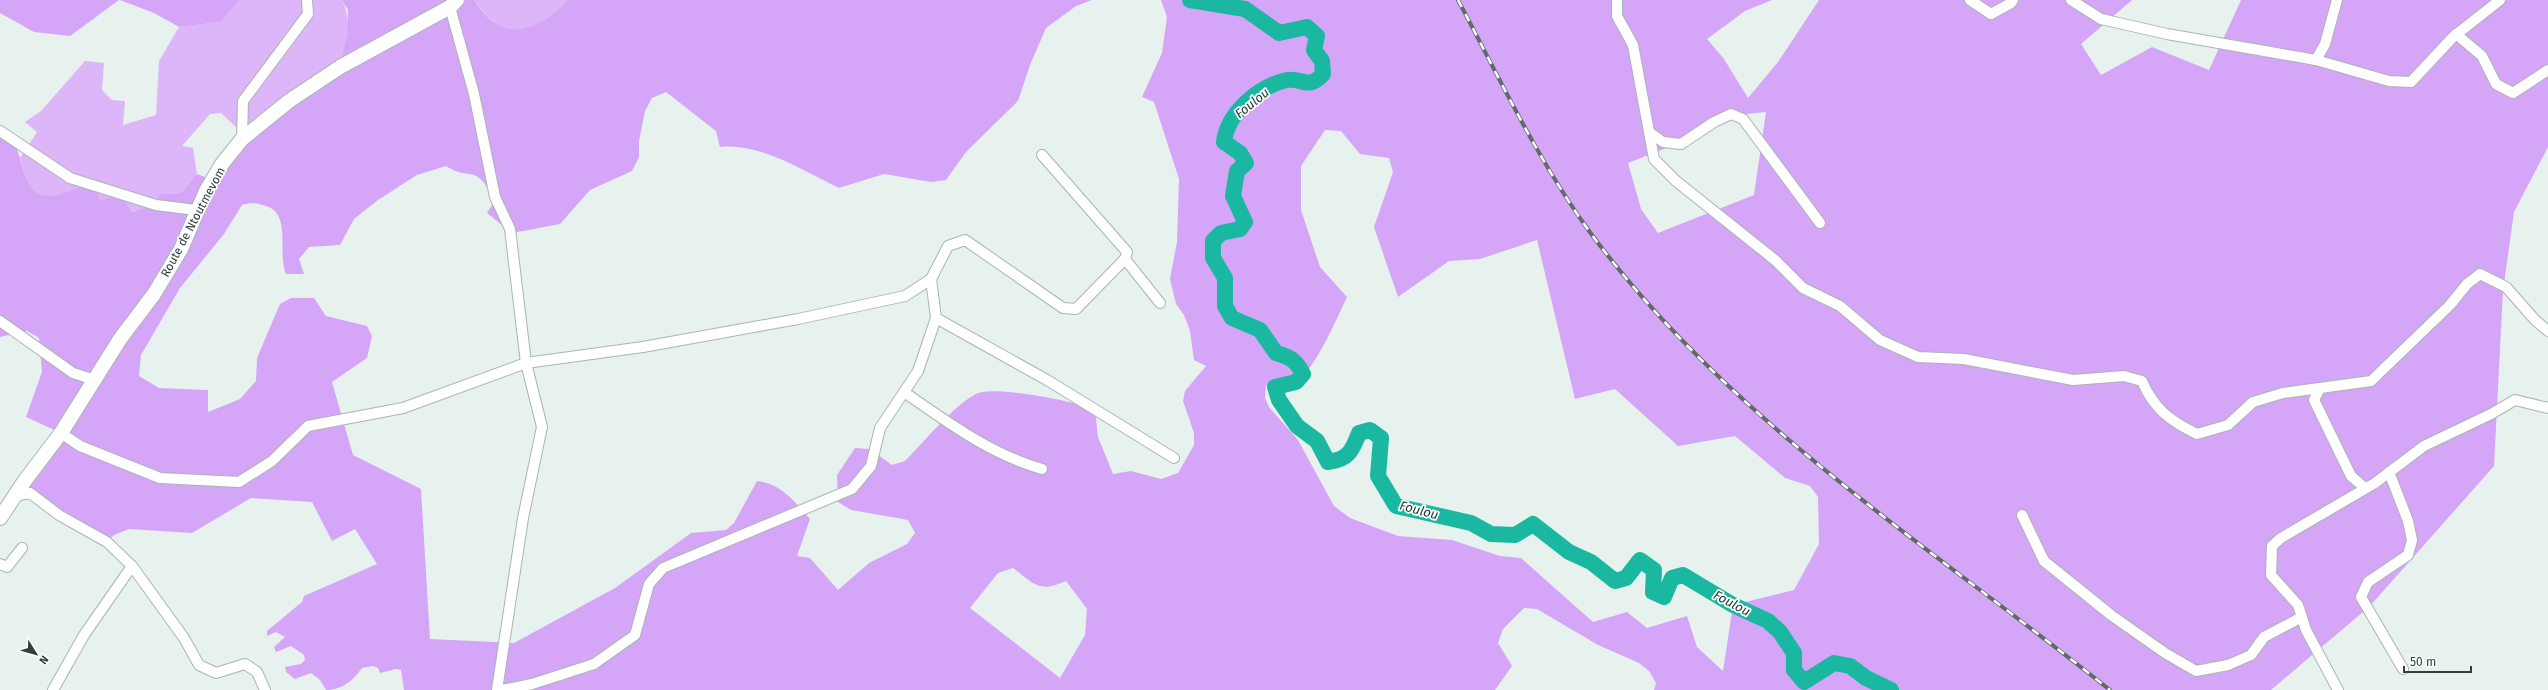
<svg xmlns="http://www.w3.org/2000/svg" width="2548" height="690" font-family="'Fira Sans',sans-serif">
	<rect width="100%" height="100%" fill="#e7f2ef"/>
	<g fill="#dcb6f8">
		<path d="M240 0H342C353 20 345 45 340 67L242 139 237 128 221 113 210 114 182 146 193 148 197 174 181 193 160 194 154 204 131 212 100 200 86 185C72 191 41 206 30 188 25 180 23 167 20 158L37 132 25 122 41 111 85 61 104 63 102 90 112 100 125 101 123 125 156 115 159 61 179 27 220 22Z"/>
		<path d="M474 0H567C553 17 523 37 501 26 489 21 482 10 474 0Z"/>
	</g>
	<g fill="#d5a5f8" fill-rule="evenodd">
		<polygon points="0,0 119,0 70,36 34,32 0,13"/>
		<polygon points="120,0 240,0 220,22 179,27 154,13"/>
		<path d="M342 0H474C481 10 489 21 501 26 523 37 553 17 567 0H1092L1076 6 1046 28 1030 65 1018 101 966 152 946 180 931 182 884 174 839 188C803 171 761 143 720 147L716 131 666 92 652 98 645 111 639 141V157L632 171 590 190 560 224 512 233 487 213 495 200C490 192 483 178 474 175 461 172 459 174 446 166L417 175 378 200 354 219 340 245 309 247 299 259 304 274H286C277 253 292 214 266 206 256 203 251 202 242 205L224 234 180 288 141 355 139 376 159 388 208 390V412L240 399 256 381 257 358 280 304 291 298H314L326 316 367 326 372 336 367 358 332 382 353 455 421 489 430 639 514 643 615 588 691 533 726 530 734 523 757 481C781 483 795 502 810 519L797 556 810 558 838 590 869 563 907 544 915 533 908 520 851 510 838 502 837 475 855 448 870 449 892 465 905 461C924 442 953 406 976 394 993 385 1076 401 1095 410L1098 437 1113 474 1131 471 1161 479 1178 473 1194 445V433L1183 401 1185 391 1206 366 1194 360 1190 331 1184 315 1176 304 1170 279 1177 242 1179 179 1154 102 1142 97 1162 53 1167 17 1161 0H1772L1745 11 1707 39 1724 59 1748 98 1778 62 1819 0H2132L2081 44 2101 75 2152 47 2209 70 2241 0H2548V147L2514 212 2503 291 2494 466 2370 606 2271 690H1654L1656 683 1649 671 1639 663 1598 645 1537 609 1524 608 1503 629 1498 643 1512 666 1495 690H404L401 670 396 669 380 673 378 668 373 666 362 668C353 680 343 690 326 690L320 680 311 673 295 679 286 672 285 667 301 664 305 660 304 655 291 646 276 652 274 647 285 637 276 632 267 636V631L302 602 304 596 377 564 355 529 332 541 312 502 251 498 192 533 129 529 114 535 107 542 30 493 14 496 61 433 26 417 42 372 39 338 27 331 0 337V130C4 133 11 138 14 142 22 156 24 192 41 195 61 200 76 184 95 186L100 200 109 198 124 200 132 212 154 204 160 194 181 193 197 174 213 180 222 164 340 67 347 34 348 10ZM1766 112 1754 195 1658 233 1641 209 1628 163 1669 147 1725 116ZM1325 130 1341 131 1360 154 1389 158 1393 172 1374 227 1398 297 1449 261 1480 259 1537 240 1575 399 1615 389 1678 446 1735 436 1785 478 1810 486 1818 497 1819 544 1794 590 1733 605 1723 671 1697 647 1687 616 1647 628 1627 612 1593 622 1521 558 1500 556 1452 540 1398 536 1350 518 1334 506 1298 440 1269 407 1265 398 1266 385C1275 386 1288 387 1296 382 1315 370 1337 318 1347 297L1320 267 1301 210V166ZM1013 568C1035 585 1039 593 1066 581L1087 609 1085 635 1060 678 970 608 998 573Z"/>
	</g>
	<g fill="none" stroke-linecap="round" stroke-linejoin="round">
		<path stroke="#1ab8a0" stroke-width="16" d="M1190 0 1245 9 1279 33 1307 27 1317 36 1314 50 1322 61 1323 74C1308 91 1302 77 1287 80 1258 86 1227 114 1224 142L1240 153 1246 163 1237 171 1233 196 1245 222 1240 229 1221 233 1213 241V258L1225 278V306L1232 318 1260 330 1276 353C1290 357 1296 360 1303 374L1296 382 1275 387 1279 400 1297 426 1317 441 1328 462C1349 459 1352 451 1359 433L1370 430 1381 438 1378 476 1396 506 1471 523 1491 534 1515 535 1533 524 1569 552 1591 562 1615 581 1626 578 1640 560 1654 570 1653 592 1664 597 1672 578 1683 575 1733 605 1768 621 1780 632 1794 653V670L1804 682 1834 663 1850 666 1866 678 1891 690"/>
		<g stroke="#aab5b2" stroke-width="12">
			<g id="street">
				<path d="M1617 0V16L1633 45 1654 159 1676 181 1775 260 1803 288 1840 306 1880 340 1918 357 1964 359 2073 380 2124 376 2142 381C2154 409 2170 421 2197 434L2228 425 2253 402 2283 393 2371 381 2450 305 2467 284 2480 274 2506 287 2535 320 2548 331"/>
				<polyline points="1970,0 1991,14 2011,3 2013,0"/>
				<polyline points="2071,0 2101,19 2167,34 2316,60 2389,81 2411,82 2453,37 2500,0"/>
				<polyline points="450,7 474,94 495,197 510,229 526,363 542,427 523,518 497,690"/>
				<polyline points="2456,34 2482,56 2496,84 2513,93 2548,70"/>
				<polyline points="2316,60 2325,44 2337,0"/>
				<polyline points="0,131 70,178 156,205 196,210"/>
				<polyline points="1649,132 1663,142 1681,144 1714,122 1731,114 1743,119 1820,223"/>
				<polyline points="242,139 243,101 308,14 307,0"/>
				<polyline points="1042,155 1127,252 1125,259 1160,303"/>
				<polyline points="936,318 1047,380 1174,458"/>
				<polyline points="0,321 73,373 95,380"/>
				<polyline points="2320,388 2314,400 2351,476 2365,488"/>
				<path d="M904 392C947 422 992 455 1042 469"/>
				<polyline points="61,433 80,446 160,478 239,482 272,461 308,426 403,408 526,363 643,347 798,319 905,296 931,279 948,246 965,240 1063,308 1076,309 1125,259"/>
				<polyline points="2389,472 2408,521 2412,540 2408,555 2368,582 2361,597 2403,669"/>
				<polyline points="14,496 30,493 59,515 107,542 132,566 184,638 199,665 216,673 245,664 257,672 265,690"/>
				<polyline points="2022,515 2044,561 2111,615 2165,653 2196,671 2228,665 2251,655 2264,637 2302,617"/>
				<polyline points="0,564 7,567 22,548"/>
				<polyline points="53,690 84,635 132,566"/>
				<polyline points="502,690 532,684 594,664 635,635 649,584 663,568 852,489 871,466 880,428 918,371 936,318 931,279"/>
				<polyline points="2338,690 2306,630 2298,605 2271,575 2272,546 2281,538 2375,483 2424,446 2491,414 2515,400 2548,408"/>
			</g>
		</g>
		<g stroke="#aab5b2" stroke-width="16">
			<polyline id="secondary" points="0,518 26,479 61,433 120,339 154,294 181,249 206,191 222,164 242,139 289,101 340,67 450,7 457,0"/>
		</g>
		<use href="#street" stroke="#fff" stroke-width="10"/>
		<use href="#secondary" stroke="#fff" stroke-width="14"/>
		<g stroke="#626967" stroke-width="4">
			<path id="rail" d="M1458 0C1500 79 1539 163 1592 235 1732 423 1930 546 2110 690"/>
		</g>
		<use href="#rail" stroke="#f7fefd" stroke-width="2.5" stroke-dasharray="8" stroke-linecap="butt"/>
	</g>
	<g text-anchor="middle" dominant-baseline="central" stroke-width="3.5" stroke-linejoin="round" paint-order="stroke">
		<g font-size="12" fill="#373c3b" stroke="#f7fefd">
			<text transform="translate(193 222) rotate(-62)">Route de Ntoutmevom</text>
		</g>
		<g font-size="13" font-style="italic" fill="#1d3530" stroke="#f7fefd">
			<text transform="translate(1252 103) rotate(-39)">Foulou</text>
			<text transform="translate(1419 510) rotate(15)">Foulou</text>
			<text transform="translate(1732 603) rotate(28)">Foulou</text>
		</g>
	</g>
	<g transform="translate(36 654) rotate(127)" stroke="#f7fefd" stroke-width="3" paint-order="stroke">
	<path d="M0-3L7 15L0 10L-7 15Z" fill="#373c3b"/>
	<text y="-6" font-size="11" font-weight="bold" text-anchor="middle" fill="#373c3b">N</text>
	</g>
	<path d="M2404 666v6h67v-6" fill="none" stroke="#373c3b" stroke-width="2"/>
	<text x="2410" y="666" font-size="12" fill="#373c3b" stroke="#f7fefd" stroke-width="3" paint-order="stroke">50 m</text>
</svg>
